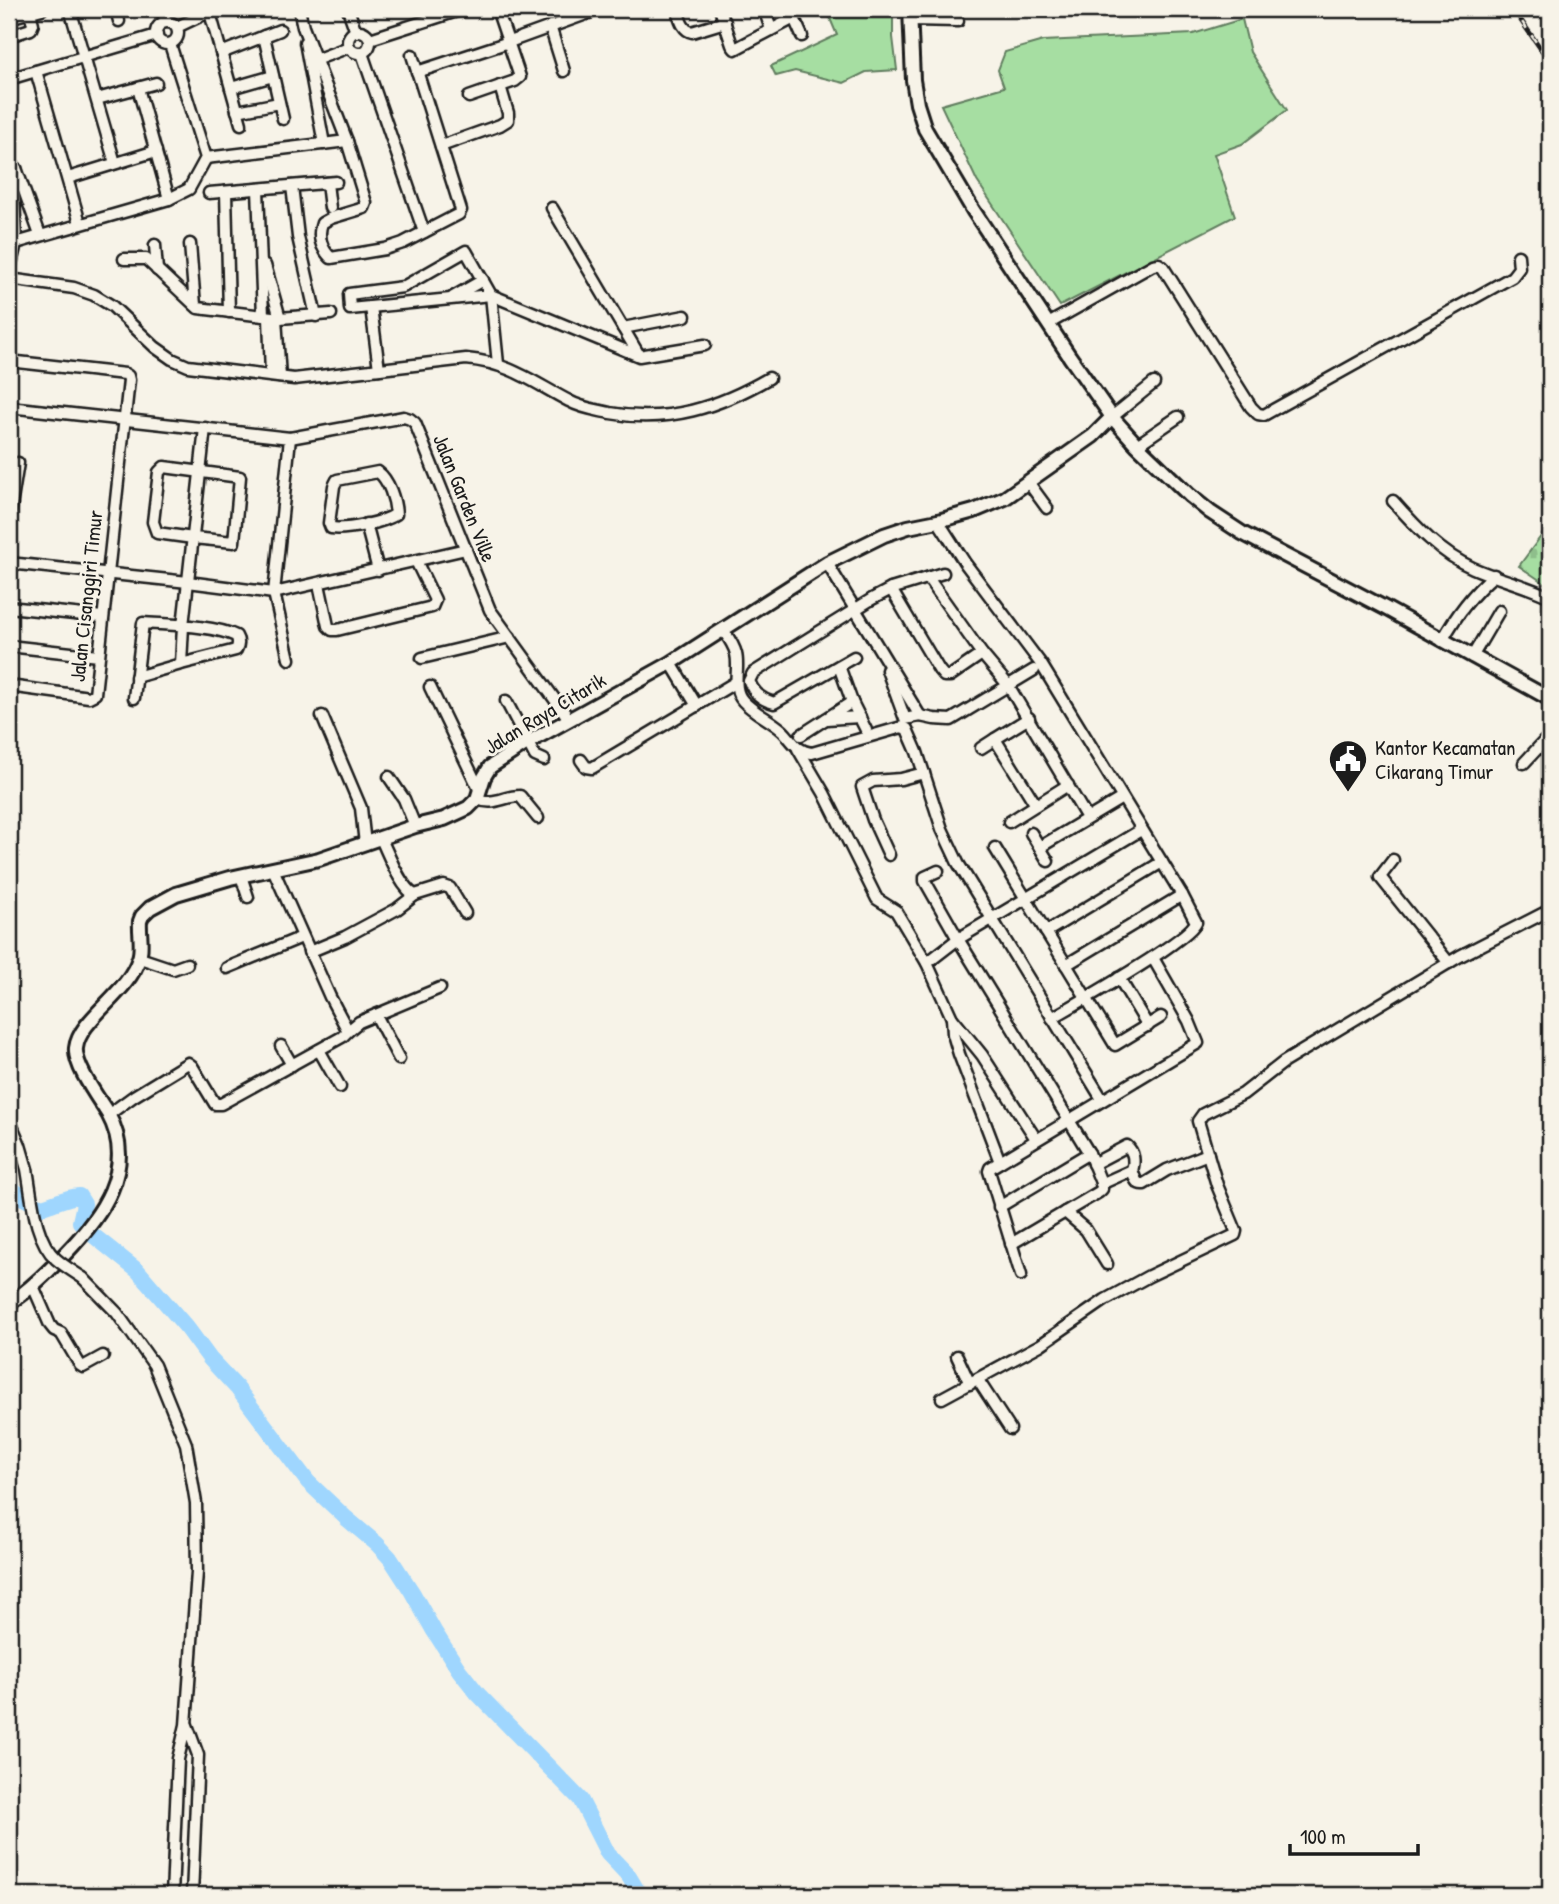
<svg xmlns="http://www.w3.org/2000/svg" width="1559" height="1904" font-family="'Patrick Hand',sans-serif">
	<defs>
		<pattern id="cemetery-stones" width="16" height="16" patternUnits="userSpaceOnUse" patternTransform="scale(1.75)"><rect width="16" height="16" fill="#a6dea2"/><path d="M2 7V4a2 2 0 0 1 4 0v3zM10 15v-3a2 2 0 0 1 4 0v3z" fill="#8ebe8b"/></pattern>
	</defs>
	<rect width="100%" height="100%" fill="#f7f3e8"/>
	<filter id="ink" filterUnits="userSpaceOnUse"><feTurbulence type="fractalNoise" baseFrequency=".0143" numOctaves="2"/><feDisplacementMap in="SourceGraphic" scale="14" xChannelSelector="R" yChannelSelector="G"/><feConvolveMatrix kernelMatrix="1 2 1 2 8 2 1 2 1" color-interpolation-filters="sRGB"/></filter>
	<g filter="url(#ink)">
		<g fill="#a6dea2" stroke="#617d5f" stroke-width="2">
			<polygon points="826,9 893,9 893,37 897,70 866,72 844,83 795,71 776,76 771,66 837,35"/>
			<polygon points="1242,19 1250,52 1287,110 1242,144 1214,154 1235,216 1060,306 977,181 941,105 1004,87 998,70 1005,52 1043,41 1193,34"/>
		</g>
		<polygon fill="url(#cemetery-stones)" stroke="#617d5f" stroke-width="2" points="1550,524 1550,581 1547,585 1519,566"/>
		<g fill="none" stroke-linecap="round" stroke-linejoin="round">
			<path stroke="#9fd6fe" stroke-width="16" d="M9 1186 23 1198 42 1207C54 1204 66 1197 79 1196L84 1204 80 1222 94 1236 138 1271 188 1329 210 1359 237 1388 308 1482 346 1518 377 1544 390 1558 412 1592 434 1631 459 1670 478 1694 580 1799 608 1854 628 1875 640 1895"/>
			<g stroke="#1c1c1c" stroke-width="15">
				<g id="minor">
					<polyline points="70,9 115,163"/>
					<polyline points="116,9 119,21"/>
					<polyline points="162,9 166,22"/>
					<polyline points="209,9 241,124"/>
					<path d="M299 9 303 27 347 141 366 203 364 208 331 218 322 223C317 237 321 248 331 258L385 249 403 243 459 214 461 210 412 55"/>
					<polyline points="348,9 356,32"/>
					<path d="M677 9C680 18 682 30 692 32L725 22"/>
					<polyline points="720,9 732,45 735,49 794,18"/>
					<polyline points="764,9 771,29"/>
					<polyline points="790,9 802,36"/>
					<polyline points="9,18 42,9"/>
					<polyline points="910,20 958,21"/>
					<circle cx="167" cy="33" r="11"/>
					<polyline points="550,26 564,71"/>
					<polyline points="177,27 215,9"/>
					<circle cx="359" cy="42" r="11"/>
					<polyline points="9,36 31,29 33,24 30,12"/>
					<polyline points="264,36 283,119"/>
					<polyline points="370,39 463,9"/>
					<polyline points="305,42 324,144"/>
					<polyline points="221,53 280,30"/>
					<polyline points="362,53 424,232"/>
					<polyline points="315,60 349,47"/>
					<polyline points="36,71 80,223"/>
					<polyline points="417,72 509,42 600,9"/>
					<polyline points="9,79 157,35"/>
					<polyline points="138,88 169,199"/>
					<polyline points="231,88 273,76"/>
					<polyline points="469,97 515,81 520,77 497,9"/>
					<polyline points="97,99 156,83"/>
					<polyline points="237,111 279,103"/>
					<polyline points="441,146 500,125 508,120 508,113 500,86"/>
					<polyline points="206,158 347,141"/>
					<polyline points="16,168 40,235"/>
					<polyline points="68,178 156,151"/>
					<polyline points="327,183 330,208"/>
					<polyline points="292,186 298,237 316,316"/>
					<polyline points="258,189 263,316"/>
					<polyline points="226,192 229,312"/>
					<polyline points="209,193 336,182"/>
					<polyline points="552,208 639,355"/>
					<polyline points="16,243 169,199 189,189 206,158 170,44"/>
					<polyline points="190,244 195,305"/>
					<polyline points="155,245 157,270"/>
					<polyline points="124,259 146,259 198,308 280,318 331,314"/>
					<polyline points="265,265 280,318"/>
					<polyline points="9,273 16,243 13,169 16,168"/>
					<path d="M9 279 74 288 94 295 112 306 155 347 172 359 188 366 294 379 466 359C510 363 531 381 569 401 581 408 596 410 610 413 668 424 719 407 769 378"/>
					<polyline points="453,297 483,280"/>
					<polyline points="371,307 379,369"/>
					<polyline points="269,317 271,376"/>
					<polyline points="276,318 280,377"/>
					<polyline points="1048,324 1153,265 1159,264 1163,267 1251,407 1258,414 1264,415 1512,277 1519,268 1518,256"/>
					<polyline points="623,328 685,316"/>
					<polyline points="9,361 125,374 128,376 129,380 95,694 89,697 9,686"/>
					<polyline points="498,364 491,295 466,251 403,287 349,294 350,309 491,295 639,356 705,345"/>
					<polyline points="9,407 290,438 404,417 410,419 415,423 490,610 569,719"/>
					<polyline points="1112,417 1154,383"/>
					<polyline points="1137,445 1178,417"/>
					<polygon points="164,467 240,477 234,542 193,538 157,533 153,522 159,472"/>
					<path d="M378 472C389 480 395 500 396 514 383 523 347 530 331 528L329 523 334 486 337 480Z"/>
					<polyline points="1028,482 1047,508"/>
					<path d="M1393 501C1416 527 1441 554 1473 568 1498 579 1525 585 1550 597"/>
					<polyline points="9,519 18,463"/>
					<path d="M938 521 965 563 1041 664 1182 895 1196 922C1188 941 1076 1004 1052 1018"/>
					<polyline points="366,524 378,570"/>
					<polyline points="9,563 188,582 274,593 466,549"/>
					<polyline points="827,563 920,716 934,719 951,720 1034,670"/>
					<polyline points="928,578 982,654 1008,685 1087,818"/>
					<polyline points="319,584 328,626 332,630 337,630 432,607 435,600 416,561"/>
					<polyline points="891,589 939,670 944,676 950,676 982,654"/>
					<polyline points="9,607 102,617"/>
					<path d="M723 630C728 637 734 645 736 654 740 669 731 688 743 701 754 713 771 720 783 731 792 740 797 752 812 753L902 727 907 729 917 752 942 829 958 863 1102 1099"/>
					<path d="M1442 641C1456 615 1472 594 1494 575"/>
					<polyline points="9,646 98,656"/>
					<path d="M854 657 774 703C762 700 753 692 749 681L753 673 872 599 891 589 943 573"/>
					<polyline points="1472,657 1499,611"/>
					<polyline points="422,658 510,637"/>
					<polyline points="289,659 274,593 290,438"/>
					<polyline points="671,663 697,706"/>
					<polyline points="839,666 852,702 866,730"/>
					<polyline points="887,670 905,719 920,716"/>
					<polyline points="136,677 181,664"/>
					<polyline points="430,687 480,791"/>
					<path d="M134 698 143 623C169 625 213 625 236 636 239 641 239 645 236 650L181 664 183 626 205 428"/>
					<polyline points="506,701 535,756 544,760"/>
					<polyline points="322,716 361,808 365,844"/>
					<polyline points="1029,718 995,739 1036,805 1068,785"/>
					<polyline points="826,719 860,717"/>
					<polyline points="801,735 852,702"/>
					<polyline points="981,748 995,739"/>
					<polyline points="798,749 824,793 877,899 896,911 927,963 952,1018 982,1055 1036,1139"/>
					<polyline points="581,760 586,767 592,768 736,682"/>
					<polyline points="1524,763 1550,735"/>
					<polyline points="389,777 404,799 415,826"/>
					<path d="M477 799C495 806 503 796 520 796L538 818"/>
					<polyline points="1009,822 1036,805"/>
					<polyline points="1031,833 1048,861"/>
					<path d="M381 839C388 853 401 889 415 895L444 886 450 888 465 913"/>
					<polyline points="1040,847 1122,798"/>
					<polyline points="995,848 1115,1045 1161,1017"/>
					<polyline points="889,855 873,820 862,787 873,781 901,779 924,773"/>
					<polyline points="1393,860 1380,877 1449,963"/>
					<polyline points="938,871 925,877 925,881 958,939 1089,1153 1102,1185 1102,1189 1099,1192 1011,1244"/>
					<polyline points="241,876 248,897"/>
					<polyline points="1046,932 1162,862"/>
					<polyline points="309,952 345,937 397,909 415,895"/>
					<polyline points="140,958 173,969 187,964"/>
					<polyline points="927,963 958,939 1141,830"/>
					<polyline points="1066,965 1182,895"/>
					<polyline points="227,968 302,937"/>
					<polyline points="1119,978 1148,1026"/>
					<polyline points="376,1015 399,1059"/>
					<polyline points="952,1018 953,1034 959,1054 1000,1162"/>
					<polyline points="348,1031 359,1022 440,988"/>
					<polyline points="281,1046 292,1065"/>
					<polyline points="319,1050 340,1087"/>
					<polyline points="108,1115 134,1096 188,1063 192,1066 215,1104 221,1104 342,1037 348,1031 330,997 273,869"/>
					<polyline points="9,1119 20,1145 27,1169"/>
					<path d="M1093 1164 1127 1146C1134 1152 1135 1162 1132 1170"/>
					<path d="M1101 1184 1132 1170C1135 1177 1135 1185 1144 1184L1167 1170 1208 1154"/>
					<polyline points="999,1207 1089,1153"/>
					<polyline points="1065,1212 1086,1230 1107,1264"/>
					<polyline points="1021,1275 989,1171 990,1168 1198,1043 1189,1021 1153,958"/>
					<polyline points="83,1278 117,1313 154,1365 186,1444 196,1503 197,1572 186,1725 178,1759 172,1895"/>
					<polyline points="33,1286 50,1325 54,1330 61,1333 80,1365 83,1367 103,1356"/>
					<polyline points="957,1356 970,1384"/>
					<polyline points="978,1380 1010,1429"/>
					<polyline points="942,1398 1040,1345 1105,1300 1149,1276 1235,1235 1236,1231 1217,1185 1198,1121 1203,1114 1243,1094 1284,1062 1460,956 1550,910"/>
					<polyline points="187,1725 198,1755 192,1895"/>
				</g>
			</g>
			<g stroke="#1c1c1c" stroke-width="18">
				<g id="tertiary">
					<polyline points="910,9 913,80 917,104 925,129 973,210 1070,357 1112,417 1137,445 1189,495 1210,512 1242,533 1385,608 1550,699"/>
					<path d="M9 1304C29 1290 47 1273 64 1255 101 1217 138 1168 108 1114 99 1099 74 1066 76 1048 79 1019 129 993 139 958 143 947 139 933 140 921L142 916 150 908 176 894 230 878 319 859 415 826 444 819 468 808 477 799 484 777 490 767 527 743 671 663 827 563 884 535 908 527 938 521 974 511 1005 498 1093 436 1112 417"/>
				</g>
			</g>
			<use href="#minor" stroke="#f7f3e8" stroke-width="10"/>
			<use href="#tertiary" stroke="#f7f3e8" stroke-width="12"/>
			<g stroke="#1c1c1c" stroke-width="5">
				<polyline id="rail" points="1513,9 1550,62"/>
			</g>
			<use href="#rail" stroke="#f7f3e8" stroke-width="2.5" stroke-dasharray="8" stroke-linecap="butt"/>
			<g stroke="#1c1c1c" stroke-width="15" stroke-linecap="butt">
				<path id="minor-bridge" d="M27 1169C32 1197 34 1239 56 1259 64 1266 74 1272 83 1278"/>
			</g>
			<use href="#minor-bridge" stroke="#f7f3e8" stroke-width="10"/>
		</g>
	</g>
	<defs>
		<g id="civic-pin" transform="scale(2.0125)"><path d="M0 17L-7.5 6A9.5 9.5 0 1 1 7.5 6Z" fill="#1c1c1c" stroke="#f7f3e8"/><path d="M-.6-6.5H3V-4.5H.6V-3L4-1V1h2V6H-6V1h2V-1L-.6-3ZM-1.2 2.5V6h2.4V2.5Z" fill="#fff"/></g>
	</defs>
	<g fill-rule="evenodd">
		<use href="#civic-pin" x="1348" y="759"/>
	</g>
	<g text-anchor="middle" dominant-baseline="central" stroke-width="6" stroke-linejoin="round" paint-order="stroke">
		<g font-size="21" fill="#1c1c1c" stroke="#f7f3e8">
			<text transform="translate(465 498) rotate(68)">Jalan Garden Ville</text>
			<text transform="translate(86 596) rotate(-84)">Jalan Cisanggiri Timur</text>
			<text transform="translate(545 713) rotate(-31)">Jalan Raya Citarik</text>
		</g>
		<g font-size="21" fill="#1c1c1c" stroke="#f7f3e8" text-anchor="start">
			<text x="1375" y="747">Kantor Kecamatan<tspan x="1375" dy="24">Cikarang Timur</tspan></text>
		</g>
	</g>
	<rect width="1559" height="1904" fill="none" stroke="#f7f3e8" stroke-width="35"/>
	<rect x="18" y="18" width="1524" height="1869" fill="none" stroke="#1c1c1c" stroke-width="2.5" filter="url(#ink)"/>
	<path d="M1290 1844v10h128v-10" fill="none" stroke="#1c1c1c" stroke-width="3.5"/>
	<text x="1300" y="1844" font-size="21" fill="#1c1c1c" stroke="#f7f3e8" stroke-width="5" paint-order="stroke">100 m</text>
</svg>
